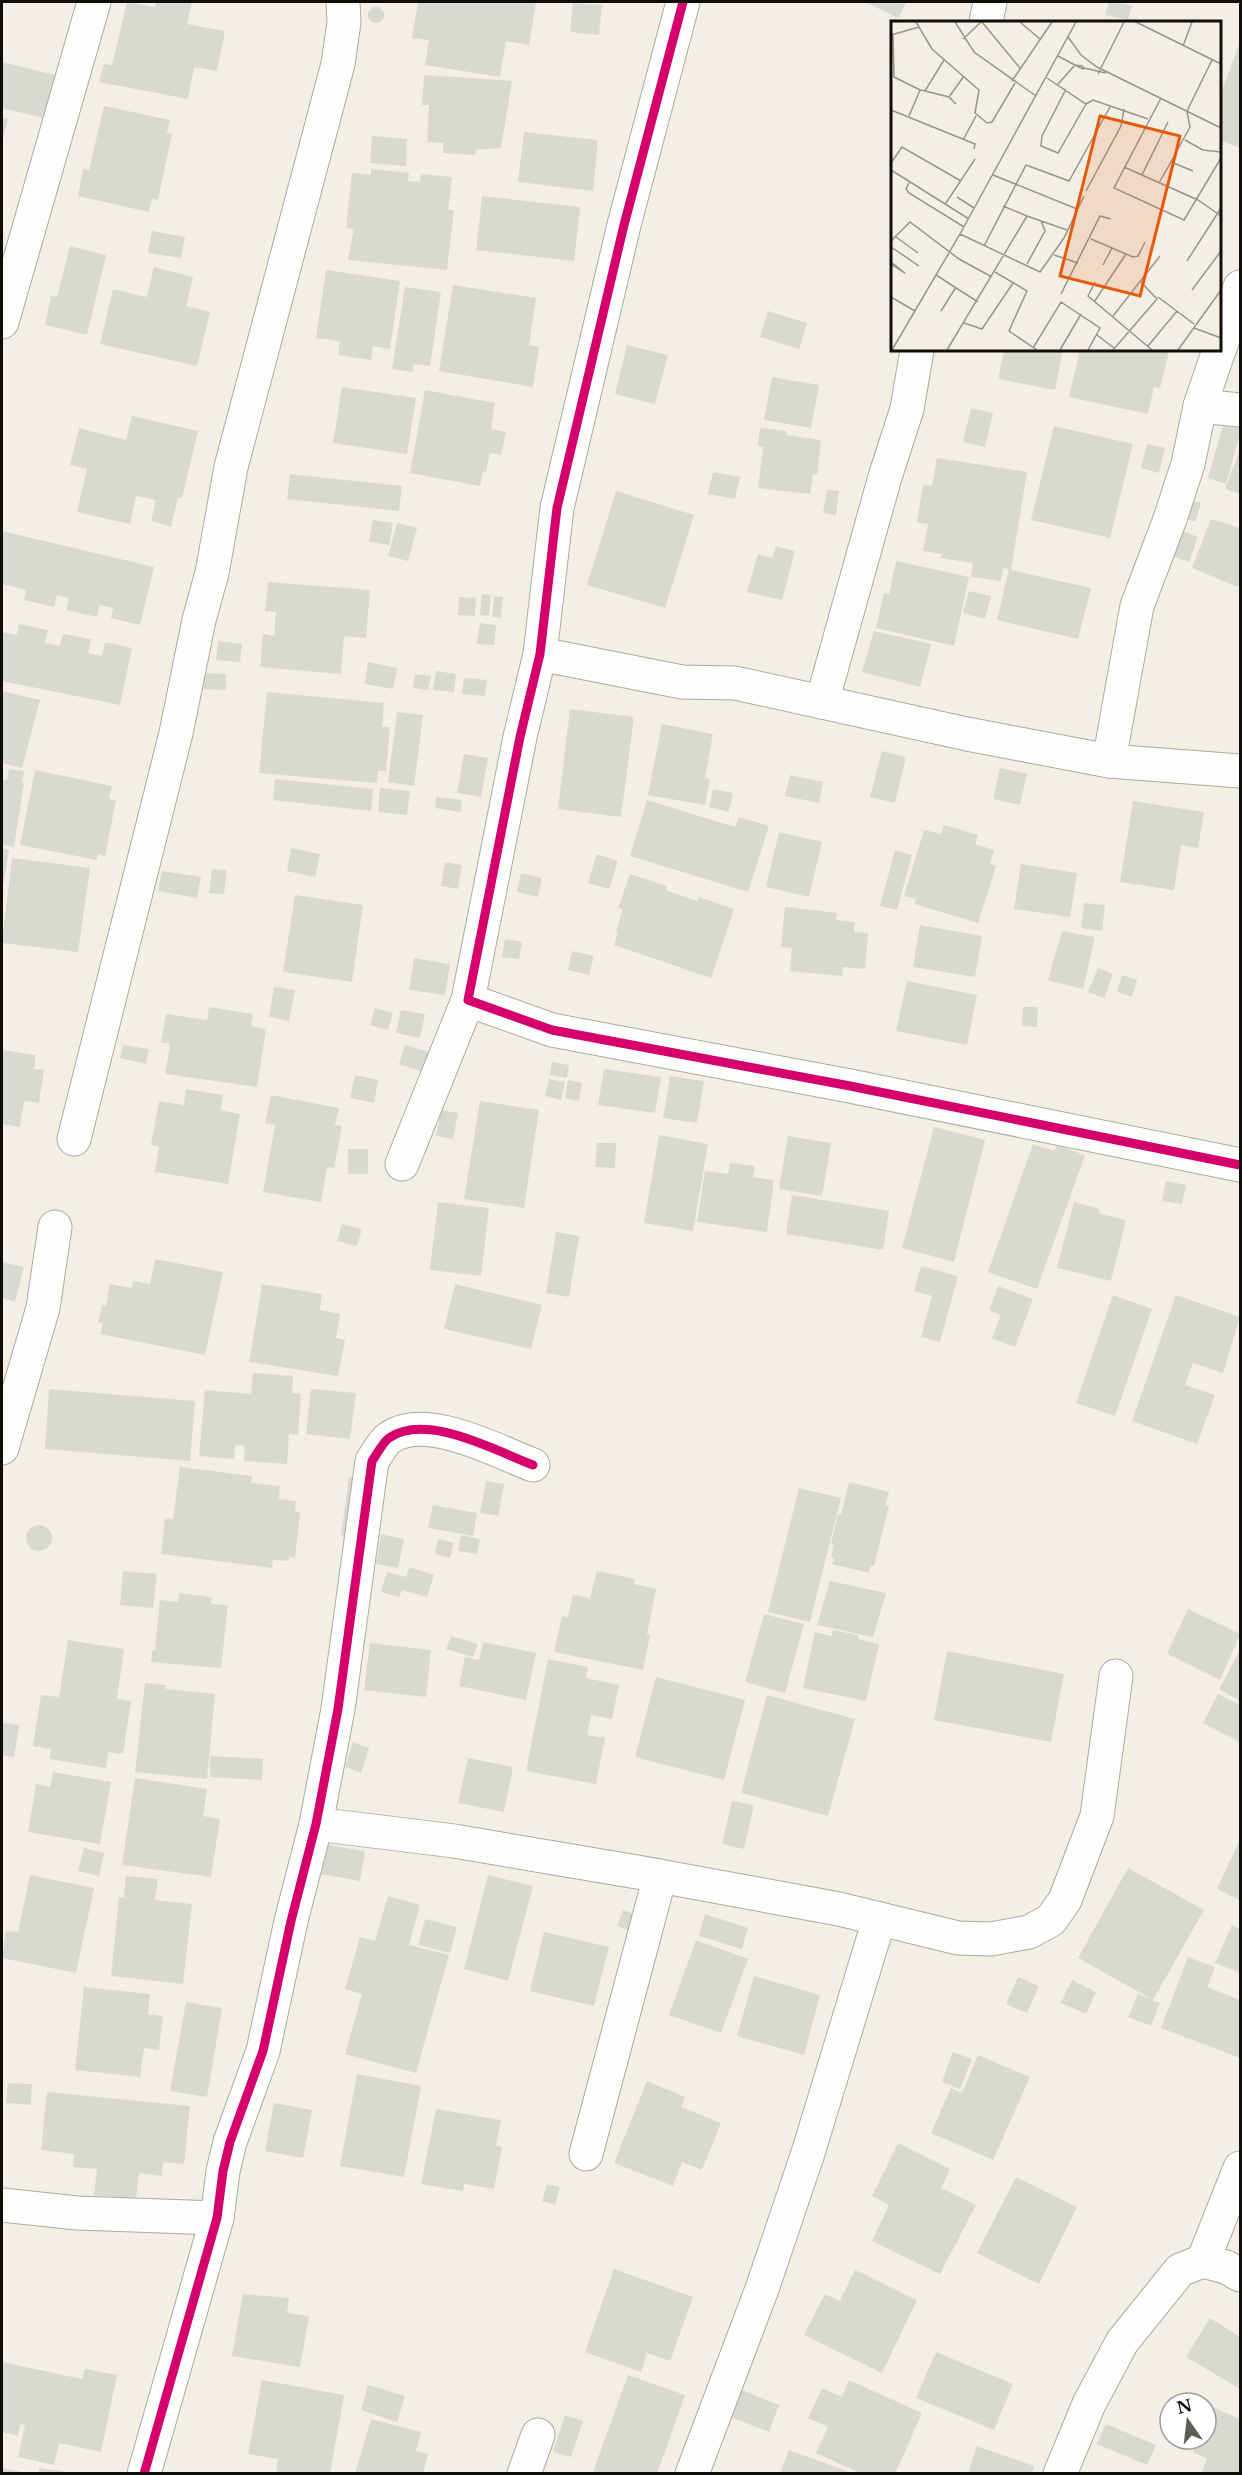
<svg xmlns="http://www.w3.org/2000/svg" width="1242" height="2475" font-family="'Libre Baskerville',serif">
	<rect width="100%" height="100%" fill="#f2f0e5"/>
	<g fill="#dad9d1">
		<polygon points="127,2 155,7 156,2 192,2 187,24 225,31 217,71 194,67 188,99 99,82 104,64 112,65"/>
		<polygon points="418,2 536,2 529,45 506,41 500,77 425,65 429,40 412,38"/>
		<polygon points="865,2 907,2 898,18"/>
		<polygon points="1109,2 1132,5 1128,20 1105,15"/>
		<polygon points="573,3 602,5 599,35 570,32"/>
		<circle cx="376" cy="15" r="8"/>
		<polygon points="1240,42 1240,148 1220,140 1220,96"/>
		<polygon points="2,62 55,75 43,118 2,108"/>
		<polygon points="424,75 512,81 501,148 476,150 475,155 443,153 443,143 427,142 429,105 422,105"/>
		<polygon points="104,106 170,120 167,133 172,134 158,200 152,199 149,212 78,196 83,169 89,170"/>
		<polygon points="2,118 8,119 2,142"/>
		<polygon points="524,132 598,140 593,191 518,182"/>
		<polygon points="372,136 407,139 406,166 370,163"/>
		<polygon points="371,169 409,173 408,181 420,182 421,174 452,177 448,210 454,210 447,270 348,260 354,229 346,228 352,173 371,175"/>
		<polygon points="482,196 580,207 574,261 476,250"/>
		<polygon points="152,231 185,237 181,258 148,253"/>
		<polygon points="70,246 106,255 87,335 45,325 51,296 57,297"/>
		<polygon points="154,267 193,277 186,306 210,312 197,366 100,344 113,289 147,297"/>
		<polygon points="326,270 400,281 390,349 373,346 371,360 338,355 340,341 316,338"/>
		<polygon points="453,285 536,298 529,345 539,347 533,387 439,371"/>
		<polygon points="405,287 441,292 430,366 414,364 413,372 392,369"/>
		<polygon points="768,311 807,323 799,349 760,337"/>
		<polygon points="627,345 668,355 655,404 615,394"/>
		<polygon points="1004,350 1063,350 1055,390 998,379"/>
		<polygon points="1080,350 1162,350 1169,352 1160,388 1154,387 1148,414 1069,397"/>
		<polygon points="772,377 819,385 811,428 764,420"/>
		<polygon points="342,387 416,398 407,454 333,443"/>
		<polygon points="425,390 495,403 491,429 506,432 501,455 490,453 486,472 483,471 480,486 410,473"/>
		<polygon points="971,408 993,413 985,447 963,442"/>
		<polygon points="132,416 198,431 182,498 178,497 171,527 151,521 156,500 136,496 130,524 77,512 87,469 70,465 79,428 126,440"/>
		<polygon points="1224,422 1240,426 1240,434 1226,484 1208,478"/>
		<polygon points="1054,426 1133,444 1110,538 1031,520"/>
		<polygon points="760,428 786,431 786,435 821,440 817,474 813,474 810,494 758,488 763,447 758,446"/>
		<polygon points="1147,444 1165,448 1159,473 1141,468"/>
		<polygon points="1240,449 1240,494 1225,489"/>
		<polygon points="937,458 1027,472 1011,570 1091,588 1078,639 997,620 1009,569 1003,568 1001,581 971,577 973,563 941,558 942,554 923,551 928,524 917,522 923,485 932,486"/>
		<polygon points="713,472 740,477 735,499 708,494"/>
		<polygon points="290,474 402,486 399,511 287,499"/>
		<polygon points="827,490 839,491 836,515 823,513"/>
		<polygon points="616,491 694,515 665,608 587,585"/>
		<polygon points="1184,498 1201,503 1195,522 1179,517"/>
		<polygon points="1211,519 1240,528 1240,577 1238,587 1192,568"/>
		<polygon points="373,520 393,523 389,545 369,542"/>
		<polygon points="397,523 417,528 408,561 388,556"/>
		<polygon points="1178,529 1198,537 1189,562 1169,555"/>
		<polygon points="2,531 154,567 140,625 111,618 113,608 99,605 97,617 66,610 69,598 57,595 54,607 24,600 26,590 2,584"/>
		<polygon points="776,546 795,551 782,600 747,592 758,554 772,558"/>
		<polygon points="896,561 969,577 954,646 876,628 884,593 889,594"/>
		<polygon points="268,582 370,590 366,638 344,636 341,674 260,667 263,634 274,636 276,612 265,611"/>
		<polygon points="969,591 991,596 985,619 963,613"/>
		<polygon points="482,594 491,595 489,616 480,615"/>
		<polygon points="494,596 503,597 501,618 492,617"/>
		<polygon points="459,597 476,598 475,616 458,615"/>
		<polygon points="480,623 496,625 494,645 477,644"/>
		<polygon points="19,624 48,630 45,643 60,646 63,634 91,639 88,653 102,656 105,642 132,648 120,705 2,681 2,632 17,635"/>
		<polygon points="874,631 931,644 920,687 862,672"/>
		<polygon points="218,641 242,644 240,662 216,660"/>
		<polygon points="368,662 397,668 393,689 365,684"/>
		<polygon points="436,671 456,674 454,692 433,690"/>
		<polygon points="204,673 226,674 226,690 204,689"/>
		<polygon points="415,674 431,676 428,690 413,688"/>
		<polygon points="464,678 487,680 485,696 462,694"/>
		<polygon points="2,691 40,700 22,768 2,763"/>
		<polygon points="267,692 384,703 382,727 390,727 386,771 378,771 377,783 259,773"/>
		<polygon points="570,709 634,717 621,817 558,809"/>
		<polygon points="397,712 423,715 414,786 388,782"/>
		<polygon points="662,724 713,734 705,778 710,779 705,805 648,795"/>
		<polygon points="882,751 906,757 895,803 870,797"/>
		<polygon points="464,754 488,758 481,797 457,793"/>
		<polygon points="1000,768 1027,774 1020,805 993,799"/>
		<polygon points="9,769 24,771 22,783 24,783 14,847 2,845 2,779 7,780"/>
		<polygon points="35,770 112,786 109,799 116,800 105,856 98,854 97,860 20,845"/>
		<polygon points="790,775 823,782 819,803 785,796"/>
		<polygon points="275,779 373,789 371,811 273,800"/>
		<polygon points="380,788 410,791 407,815 378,812"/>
		<polygon points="713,789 733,793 729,812 709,807"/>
		<polygon points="436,797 462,800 461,812 435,808"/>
		<polygon points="647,800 735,827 739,817 769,826 748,892 630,856"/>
		<polygon points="1133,801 1204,812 1198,848 1181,845 1174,890 1120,882"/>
		<polygon points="944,825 978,835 975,844 994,850 990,864 996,866 978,923 914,904 916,899 904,896 924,830 941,834"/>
		<polygon points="779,832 822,842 809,897 766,887"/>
		<polygon points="2,848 9,850 3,887 2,887"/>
		<polygon points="291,848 320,854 315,877 287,871"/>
		<polygon points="895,850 912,855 897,910 880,906"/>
		<polygon points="597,854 618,861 609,889 588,883"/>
		<polygon points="12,858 90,868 78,952 2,943"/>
		<polygon points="445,862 462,865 458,889 441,886"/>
		<polygon points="1021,864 1077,873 1070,917 1014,909"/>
		<polygon points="212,869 227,870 224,894 209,893"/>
		<polygon points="162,871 201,877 197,898 158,891"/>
		<polygon points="521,873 542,878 538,897 517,892"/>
		<polygon points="630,874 667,886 665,890 697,901 699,897 734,909 711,978 614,945 618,932 616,931 623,909 618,908"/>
		<polygon points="295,895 363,905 352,982 283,972"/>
		<polygon points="1084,903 1105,905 1102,931 1081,928"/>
		<polygon points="785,907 837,913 836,920 855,922 854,932 868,933 865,969 843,967 842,976 790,971 792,948 781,947"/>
		<polygon points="920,925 982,936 975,977 913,967"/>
		<polygon points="1062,931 1095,937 1083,989 1048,980"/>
		<polygon points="505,939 522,942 519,959 502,957"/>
		<polygon points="572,951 594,956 589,975 568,970"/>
		<polygon points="414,958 450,964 445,995 409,990"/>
		<polygon points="1098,968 1113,974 1104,998 1088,992"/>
		<polygon points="1122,975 1137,980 1132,997 1117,992"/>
		<polygon points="907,981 977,995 967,1045 896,1031"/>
		<polygon points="274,987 295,990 289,1021 269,1017"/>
		<polygon points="209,1007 253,1014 251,1026 266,1029 257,1087 165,1074 170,1044 161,1042 166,1014 207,1020"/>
		<polygon points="1023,1007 1038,1007 1037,1027 1022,1026"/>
		<polygon points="375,1008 393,1013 388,1030 370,1025"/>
		<polygon points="401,1010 425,1014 420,1038 396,1033"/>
		<polygon points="123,1045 149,1049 146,1064 120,1058"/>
		<polygon points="405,1045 429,1052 422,1072 399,1064"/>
		<polygon points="2,1050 36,1055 34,1069 44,1070 39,1103 24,1101 20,1127 2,1124"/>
		<polygon points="552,1062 569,1065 567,1078 550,1075"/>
		<polygon points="604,1069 661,1077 655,1113 598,1105"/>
		<polygon points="355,1075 378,1080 374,1103 350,1098"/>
		<polygon points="670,1076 704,1081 697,1123 663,1118"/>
		<polygon points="549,1079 565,1082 561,1100 545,1096"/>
		<polygon points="568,1080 582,1083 579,1101 565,1098"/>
		<polygon points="186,1089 223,1095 221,1110 240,1114 228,1184 155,1172 159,1147 151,1145 159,1101 184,1105"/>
		<polygon points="271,1095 339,1108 335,1125 342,1126 334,1168 327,1167 321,1202 263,1192 275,1125 265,1123"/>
		<polygon points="480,1101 539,1110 524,1208 464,1199"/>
		<polygon points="441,1110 458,1113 453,1139 436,1136"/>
		<polygon points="934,1127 985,1140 954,1262 902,1248"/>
		<polygon points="659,1135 708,1144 693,1231 644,1223"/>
		<polygon points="788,1136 831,1143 822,1196 779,1189"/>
		<polygon points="597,1143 616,1143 615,1168 595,1167"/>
		<polygon points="1033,1144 1054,1151 1057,1145 1085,1155 1037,1289 988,1272"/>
		<rect x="348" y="1149" width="20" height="25"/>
		<polygon points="730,1163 755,1166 753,1177 774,1180 767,1232 697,1222 705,1171 728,1174"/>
		<polygon points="1166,1181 1186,1185 1182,1204 1162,1201"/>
		<polygon points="792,1195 889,1211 883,1250 786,1234"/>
		<polygon points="438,1202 489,1208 481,1276 430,1270"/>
		<polygon points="1074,1202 1100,1209 1098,1213 1126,1220 1111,1281 1057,1268"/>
		<polygon points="342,1224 362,1229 357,1246 337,1241"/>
		<polygon points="556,1232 579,1236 569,1297 546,1293"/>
		<polygon points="155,1259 223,1272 205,1355 100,1334 103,1323 98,1322 102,1305 106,1306 110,1284 132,1288 133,1281 150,1284"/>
		<polygon points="2,1262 24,1267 15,1302 2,1298"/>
		<polygon points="921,1266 958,1276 940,1342 921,1337 932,1296 914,1291"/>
		<polygon points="262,1284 322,1294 320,1310 340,1314 336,1338 345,1340 338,1376 249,1362"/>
		<polygon points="455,1284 542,1305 531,1349 444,1329"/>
		<polygon points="998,1286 1033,1299 1015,1347 992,1338 1001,1315 989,1310"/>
		<polygon points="1113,1295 1152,1309 1115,1416 1076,1403"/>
		<polygon points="1176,1295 1240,1317 1223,1373 1193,1363 1185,1385 1215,1395 1197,1444 1132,1421"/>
		<polygon points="253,1373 293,1376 292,1393 301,1394 298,1435 289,1434 287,1464 244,1461 245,1446 235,1445 234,1459 199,1456 205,1390 251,1394"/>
		<polygon points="49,1389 195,1401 190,1461 45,1449"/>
		<polygon points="311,1389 356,1393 350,1439 306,1434"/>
		<polygon points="180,1467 252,1476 251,1483 280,1486 279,1499 296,1501 295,1511 300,1512 295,1558 289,1557 289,1561 273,1560 272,1568 161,1554 165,1518 173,1519"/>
		<polygon points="349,1477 361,1478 353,1538 341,1536"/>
		<polygon points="486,1481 504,1484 498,1516 480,1513"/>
		<polygon points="849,1482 889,1492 885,1506 889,1506 874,1566 871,1566 869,1573 832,1564 834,1558 831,1557 834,1545 831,1544 838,1514 841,1515"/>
		<polygon points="799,1488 841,1498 810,1622 768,1612"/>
		<polygon points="433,1505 477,1513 473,1536 428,1528"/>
		<circle cx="39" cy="1538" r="13"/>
		<polygon points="381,1534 404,1539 398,1568 376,1564"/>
		<polygon points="461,1535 480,1539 477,1554 458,1551"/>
		<polygon points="438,1539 454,1543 450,1558 435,1554"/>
		<polygon points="409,1567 434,1575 427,1597 402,1590 399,1597 381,1592 387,1572 406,1577"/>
		<polygon points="123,1571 157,1574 153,1608 120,1605"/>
		<polygon points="597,1571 635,1579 634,1584 656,1589 647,1634 650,1635 643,1670 554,1652 562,1616 568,1617 573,1595 590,1598"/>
		<polygon points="830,1581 886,1593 873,1637 817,1625"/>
		<polygon points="179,1593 212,1597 211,1604 228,1605 221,1668 151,1662 152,1650 155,1650 160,1600 178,1602"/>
		<polygon points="1188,1609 1240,1634 1220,1680 1167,1654"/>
		<polygon points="764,1614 804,1624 785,1693 745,1682"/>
		<polygon points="833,1630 858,1635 858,1639 879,1644 866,1701 803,1688 815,1632 832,1636"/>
		<polygon points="451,1636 478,1644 473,1657 446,1649"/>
		<polygon points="68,1640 124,1649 117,1699 131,1701 123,1754 108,1752 106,1768 49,1759 51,1749 33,1746 41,1695 59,1697"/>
		<polygon points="483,1642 536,1653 526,1700 459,1686 465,1657 479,1660"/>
		<polygon points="370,1643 431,1650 426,1697 364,1690"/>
		<polygon points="1240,1650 1240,1701 1219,1689"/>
		<polygon points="947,1651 1064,1674 1051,1742 934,1720"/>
		<polygon points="548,1659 588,1667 586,1678 619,1685 612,1719 591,1715 587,1735 605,1738 596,1784 526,1771"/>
		<polygon points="656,1677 745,1700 724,1780 635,1757"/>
		<polygon points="145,1683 166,1685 166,1689 215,1694 207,1779 135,1772"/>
		<polygon points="1218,1694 1240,1705 1240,1742 1203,1723"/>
		<polygon points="767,1695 855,1719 828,1816 741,1793"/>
		<polygon points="2,1723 19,1725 14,1757 2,1755"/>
		<polygon points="353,1742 369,1748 361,1773 345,1767"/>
		<polygon points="210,1756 263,1759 262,1780 210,1777"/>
		<polygon points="468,1758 513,1767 504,1812 458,1803"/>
		<polygon points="53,1772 111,1782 100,1844 28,1832 36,1784 50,1787"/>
		<polygon points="135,1778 207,1789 203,1816 220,1819 211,1877 122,1865"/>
		<polygon points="732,1801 754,1805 744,1849 722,1844"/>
		<polygon points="1240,1839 1240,1900 1217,1889"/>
		<polygon points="326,1845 365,1851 360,1881 321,1874"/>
		<polygon points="84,1848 104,1853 99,1876 78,1871"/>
		<polygon points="1128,1868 1204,1910 1153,2000 1078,1958"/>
		<polygon points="30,1875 94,1888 76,1973 2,1958 6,1931 18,1932"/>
		<polygon points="488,1875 533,1886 508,1981 464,1969"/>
		<polygon points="126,1876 158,1879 155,1900 192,1904 183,1984 111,1976 119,1897 124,1898"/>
		<polygon points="388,1896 420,1905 409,1945 449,1955 416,2073 345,2054 362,1994 345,1989 360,1937 375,1941"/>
		<polygon points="623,1910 639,1916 633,1932 617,1926"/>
		<polygon points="705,1914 748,1928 742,1949 699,1936"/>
		<polygon points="425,1919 457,1927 450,1953 418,1945"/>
		<polygon points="1232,1925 1240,1929 1240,1973 1215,1963"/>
		<polygon points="544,1932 609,1947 594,2006 530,1991"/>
		<polygon points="696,1940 748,1959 721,2033 669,2015"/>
		<polygon points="1188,1957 1215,1967 1207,1987 1240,2000 1240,2058 1161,2028"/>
		<polygon points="754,1976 820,1995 804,2055 737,2036"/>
		<polygon points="1018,1977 1039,1986 1027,2013 1006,2004"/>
		<polygon points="1072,1980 1096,1992 1086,2014 1061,2003"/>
		<polygon points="84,1987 150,1994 148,2014 163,2016 159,2050 144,2048 140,2077 75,2070"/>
		<polygon points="1138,1994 1160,2003 1151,2026 1128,2017"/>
		<polygon points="186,2002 222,2008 207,2097 170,2091"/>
		<polygon points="953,2052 972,2059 960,2089 942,2082"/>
		<polygon points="978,2055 1030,2077 993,2160 931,2133 951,2088 962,2093"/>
		<polygon points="357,2074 421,2086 404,2177 340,2166"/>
		<polygon points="647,2081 685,2097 681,2107 721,2123 702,2170 682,2162 673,2186 614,2163"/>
		<polygon points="8,2083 32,2084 31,2105 6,2103"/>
		<polygon points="47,2092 190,2106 184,2164 163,2162 162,2176 139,2173 136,2199 94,2195 97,2169 73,2167 74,2154 41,2150"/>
		<polygon points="274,2103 312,2110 303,2158 265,2151"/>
		<polygon points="436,2109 501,2120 496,2146 502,2147 494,2189 464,2184 463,2191 421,2184"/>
		<polygon points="898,2143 950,2169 941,2188 976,2205 940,2274 872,2241 889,2205 872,2196"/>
		<polygon points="1016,2177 1077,2207 1039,2284 977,2253"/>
		<polygon points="547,2184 560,2187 555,2205 542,2201"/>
		<polygon points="614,2269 693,2297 670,2361 647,2353 641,2372 585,2352"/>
		<polygon points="855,2270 917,2300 882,2373 804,2335 825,2294 840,2301"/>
		<polygon points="243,2294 289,2298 287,2313 309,2316 300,2367 232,2356"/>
		<polygon points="1210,2318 1240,2337 1240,2389 1186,2357"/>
		<polygon points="936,2352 1013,2384 994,2430 916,2398"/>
		<polygon points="2,2362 82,2379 85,2369 117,2375 101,2452 59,2443 54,2465 18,2457 25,2425 20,2424 18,2436 2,2432"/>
		<polygon points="628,2375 685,2395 657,2474 598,2474 593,2472"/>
		<polygon points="262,2380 344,2395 330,2474 276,2473 278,2459 248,2454"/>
		<polygon points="849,2380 922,2413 895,2474 862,2474 816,2453 828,2427 808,2418 822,2388 842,2397"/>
		<polygon points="368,2385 405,2396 397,2422 361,2410"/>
		<polygon points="742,2390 779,2405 769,2432 731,2417"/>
		<polygon points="1212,2407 1240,2419 1240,2474 1201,2474 1207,2459 1193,2452 1198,2439 1206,2439 1206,2422"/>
		<polygon points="565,2415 583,2421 571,2457 553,2452"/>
		<polygon points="371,2419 421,2432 416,2451 428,2454 423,2474 355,2474"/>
		<polygon points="1106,2424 1156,2445 1147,2465 1097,2444"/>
		<polygon points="977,2446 1034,2466 1032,2474 968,2474"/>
		<polygon points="789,2450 852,2473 852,2474 780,2474"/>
		<polygon points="2,2468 23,2472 23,2474 2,2474"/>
		<polygon points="39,2468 68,2472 67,2474 38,2474"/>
	</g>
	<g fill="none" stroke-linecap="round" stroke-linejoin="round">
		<g stroke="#acaaa2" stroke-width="35">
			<g id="minor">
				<polyline points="683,2 624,225 557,508 540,654 520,737 468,1000 552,1030 850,1086 1240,1165"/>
				<polyline points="986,22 990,2"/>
				<polyline points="2,322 94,2"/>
				<polyline points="1220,348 1240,287"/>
				<polyline points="1200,406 1219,350"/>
				<polyline points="540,654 682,682 735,683 967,734 1109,761 1240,771"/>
				<polyline points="822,702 885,477 907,409 917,350"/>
				<polyline points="1109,761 1137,606 1170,519 1188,464 1200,406 1240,410"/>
				<polyline points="74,1139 176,733 199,620 212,573 231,467 338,64 344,22 343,2"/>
				<polyline points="402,1164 468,1000"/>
				<polyline points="2,1448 43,1308 55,1227"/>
				<polyline points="316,1824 454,1841 643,1873 839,1909 958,1938 991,1939 1029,1932 1051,1920 1065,1900 1097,1816 1116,1676"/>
				<polyline points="586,2154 660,1876"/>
				<polyline points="2,2205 77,2213 217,2218"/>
				<polyline points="1203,2261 1240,2168"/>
				<path d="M144 2474 217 2218 223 2171 230 2142 263 2051 291 1921 316 1824 338 1709 372 1461C377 1454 383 1442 389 1438 426 1412 496 1451 533 1465"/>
				<polyline points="524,2474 538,2435"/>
				<polyline points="692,2474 762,2289 808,2153 879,1920"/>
				<polyline points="1060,2474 1089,2404 1122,2342 1180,2270 1203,2261 1226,2267 1240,2275"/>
			</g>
		</g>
		<use href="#minor" stroke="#fdfdfb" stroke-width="33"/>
		<g stroke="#fff" stroke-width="13">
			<g id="cycleway">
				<polyline points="683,2 624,225 557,508 540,654 520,737 468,1000 552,1030 850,1086 1240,1165"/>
				<path d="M144 2474 217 2218 223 2171 230 2142 263 2051 291 1921 316 1824 338 1709 372 1461C377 1454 383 1442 389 1438 426 1412 496 1451 533 1465"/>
			</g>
		</g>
		<use href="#cycleway" stroke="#d6006c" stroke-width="9"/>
	</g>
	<g transform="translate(891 21)">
		<rect width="330" height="330" fill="#f2f0e5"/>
		<path fill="none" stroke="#97958c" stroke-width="1.5" d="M25 1 41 28 88 69 84 92 96 102 101 101 124 62M64 1 83 31 145 75M91 1 129 47M129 1 149 18M245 1 330 43M0 14 28 6M2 14 3 56 29 69M177 16 190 34 206 46 330 107M72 18 90 1M292 25 301 1M184 44 191 45 193 47 192 48ZM193 47 215 52M207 53 233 1M156 57 195 83 202 79 257 98M121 60 161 1M167 63 184 44 167 35M175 68 151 115 150 125 167 132 195 83M34 70 58 76 65 83M58 76 73 55M270 77 223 167 293 199 330 137M0 89 84 123 83 128M296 90 321 39M18 95 29 69 34 70 53 39M72 119 85 95M294 119 312 129 330 131M280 141 299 106 296 91M0 142 11 126 70 160M233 146 307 179 330 195M0 149 78 198M102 154 186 188M251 154 277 101M19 160 15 168 18 172 73 206M268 162 280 141 302 150M195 170 230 105 233 88M66 176 83 187M55 182 84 138M136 195 176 209M69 213 149 251 173 217 193 175M5 216 27 232M200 218 242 236 247 235 254 221M0 220 19 201 68 238 101 256M93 225 135 144 178 160 219 86M0 226 28 245M163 234 187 242M296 240 330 187M0 241 14 252 0 243M136 243 154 210 150 200M212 244 221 227M104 251 136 270 118 310 146 329M45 254 87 281M204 261 197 275 261 329M301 269 330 230M170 273 209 195 220 198M0 276 24 290M267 276 303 303M203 281 235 233M50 290 65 266M222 295 269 235M73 302 91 308 122 262M303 307 330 317M206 314 223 327M257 325 286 290M142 327 170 281 209 307 197 329M1 329 69 213 185 1M56 329 136 195 112 185M169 329 190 293M222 329 266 278 250 261M287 329 330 269"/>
		<path fill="#e8590c" fill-opacity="0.15" stroke="#e8590c" stroke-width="3" d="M209 95 289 115 249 275 169 255Z"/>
		<rect width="330" height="330" fill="none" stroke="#0e0d07" stroke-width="3"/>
	</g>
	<rect width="1242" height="2475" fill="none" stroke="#0e0d07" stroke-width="6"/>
	<g transform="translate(1188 2421) rotate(346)"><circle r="28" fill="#ffffff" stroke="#9f9e9c" stroke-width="1.5"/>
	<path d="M0-4.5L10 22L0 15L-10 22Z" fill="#5e5c55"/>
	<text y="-9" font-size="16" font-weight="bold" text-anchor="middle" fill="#0e0d07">N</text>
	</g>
</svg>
